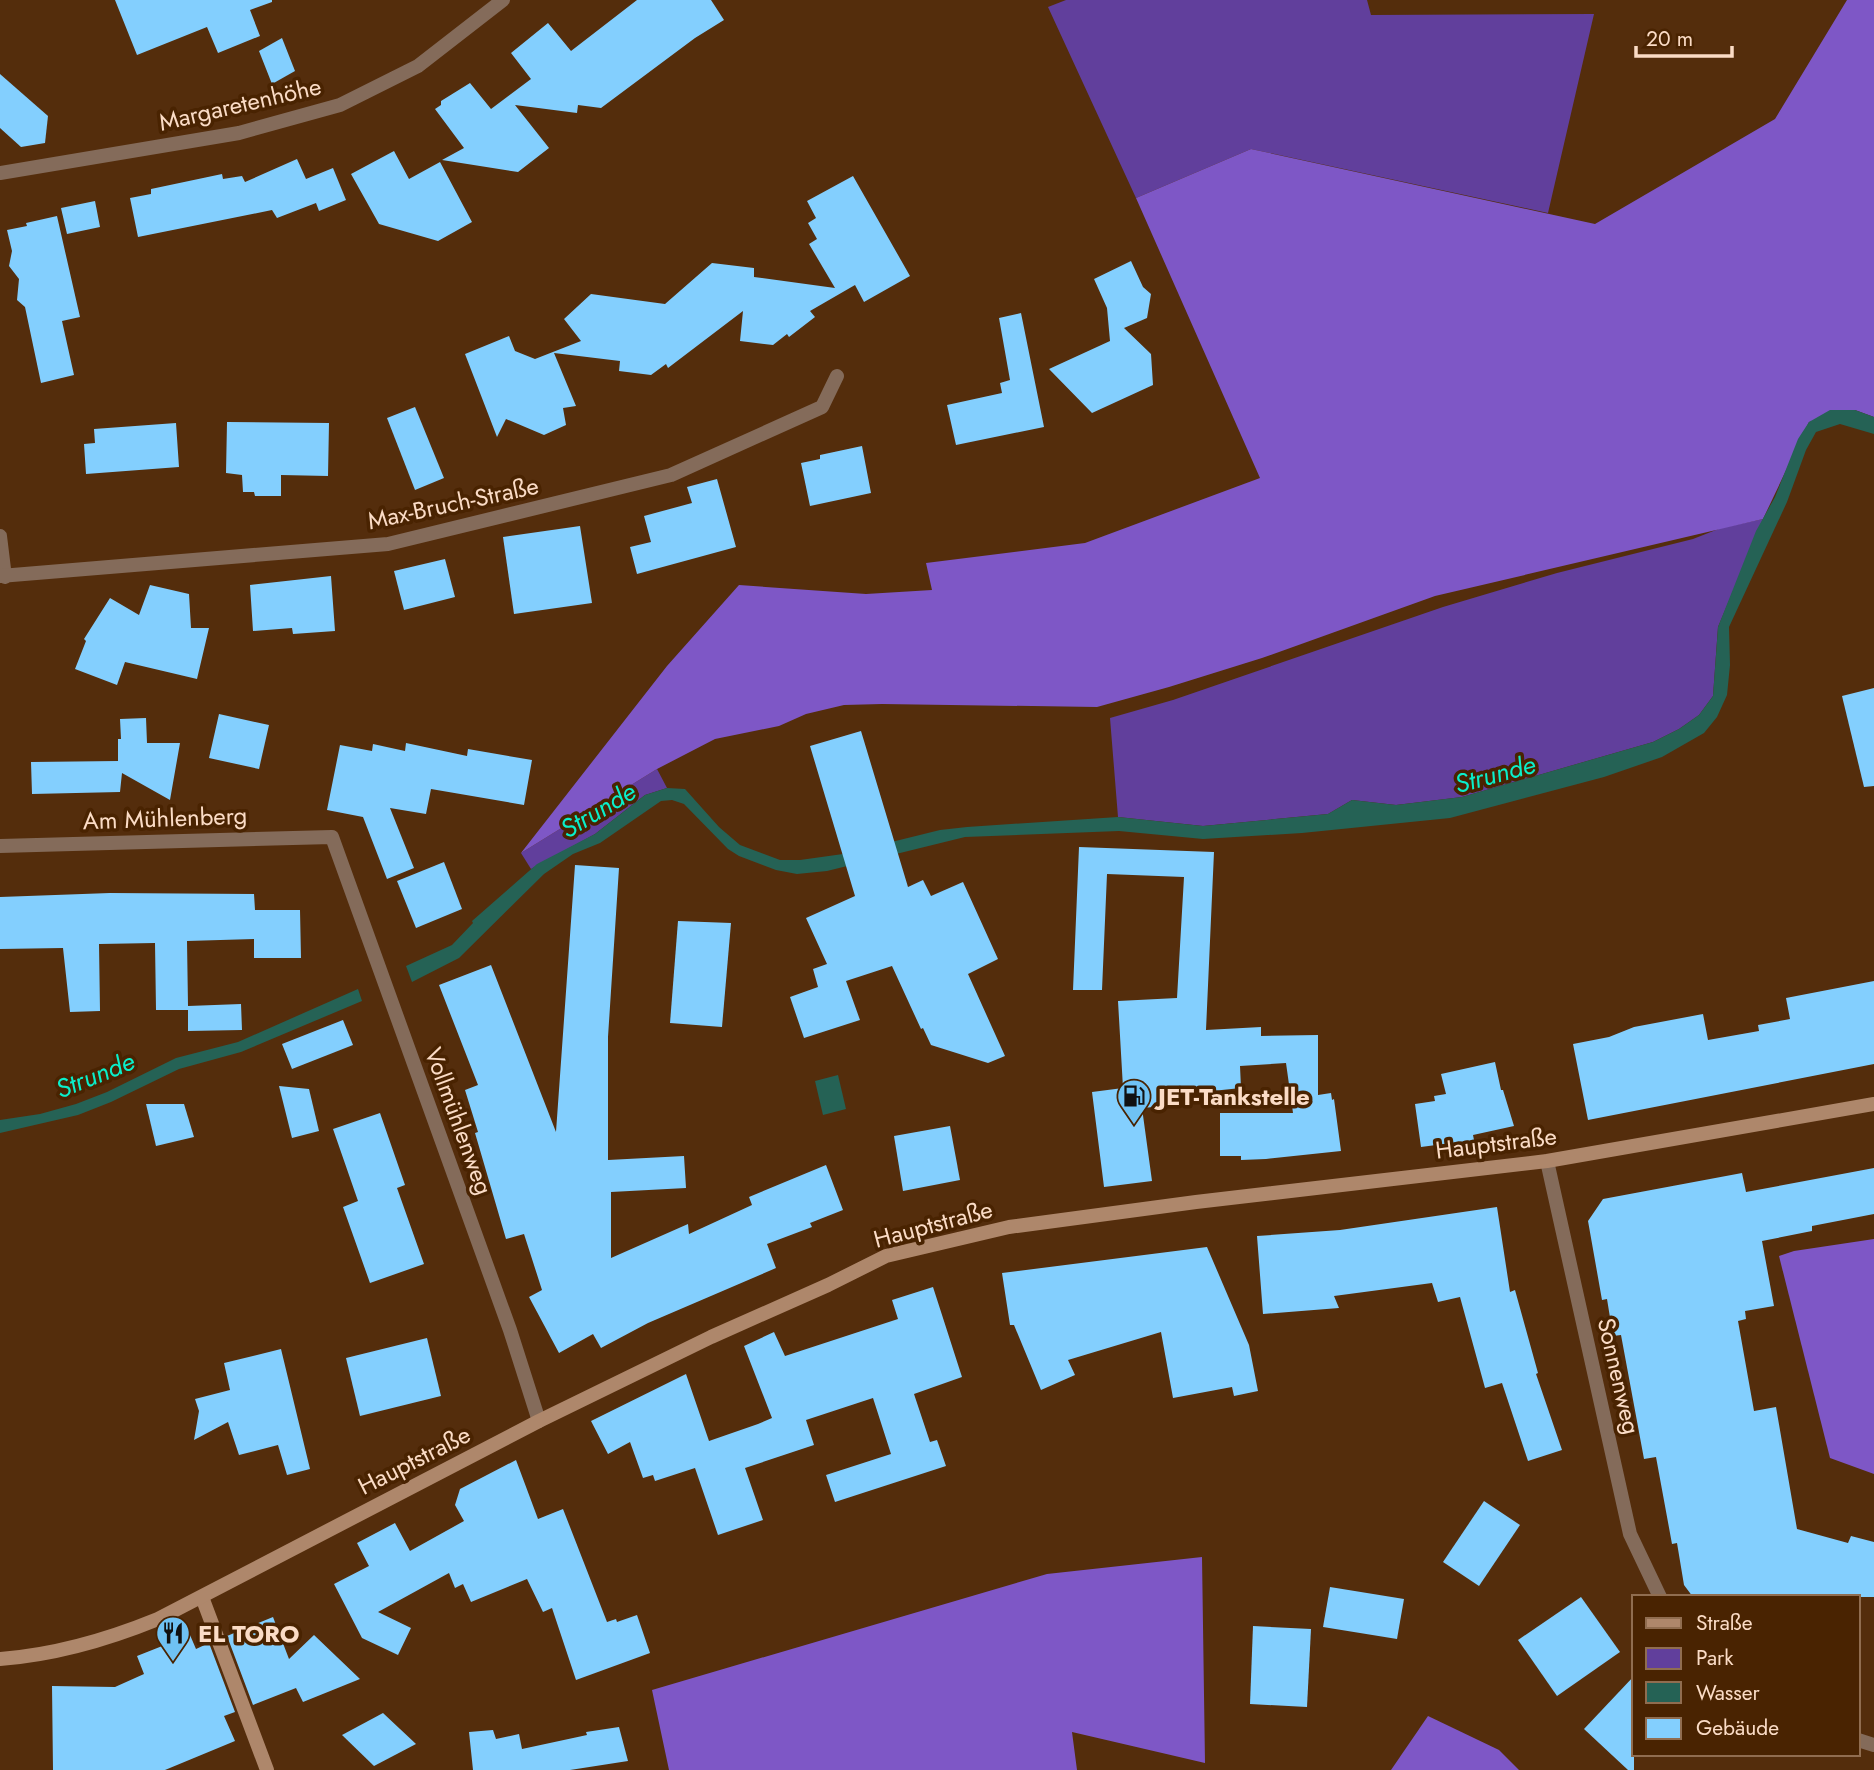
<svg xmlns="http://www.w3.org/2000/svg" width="1874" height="1770" font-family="Jost,sans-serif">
	<rect width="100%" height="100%" fill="#542d0c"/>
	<g fill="#613f9c">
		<polygon points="1066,0 1367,0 1371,15 1594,14 1548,213 1251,149 1136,198 1048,7"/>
		<polygon points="1763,519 1718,627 1713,696 1699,715 1679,729 1653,742 1462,797 1396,805 1352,800 1328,814 1203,826 1118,817 1110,718 1173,700 1443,607 1557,573 1693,539 1721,528"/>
		<polygon points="657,769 667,788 645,795 595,834 531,869 521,853"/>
	</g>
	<g fill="#7e57c6">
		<polygon points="1847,0 1874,0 1874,417 1855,410 1809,422 1763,519 1435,596 1262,658 1169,687 1097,707 882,704 844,705 806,714 779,726 715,739 657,769 521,853 667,666 739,585 866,594 932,590 926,563 1085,543 1260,478 1136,198 1251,149 1595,224 1775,119"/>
		<polygon points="1874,1239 1874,1474 1830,1458 1779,1256 1794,1251"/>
		<polygon points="1202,1557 1205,1763 1072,1732 1077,1770 669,1770 652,1690 1047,1574"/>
		<polygon points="1428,1716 1499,1750 1519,1770 1391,1770"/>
	</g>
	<g fill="#256255">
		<polygon points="1830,410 1855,410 1874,417 1874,434 1840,424 1816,432 1806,450 1787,502 1729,627 1730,665 1727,695 1717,717 1704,733 1662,757 1604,777 1450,818 1302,833 1203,839 1119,831 965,837 827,871 797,874 776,870 739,856 728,849 684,804 672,800 661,801 600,843 573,854 544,874 459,958 412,982 406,966 452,945 473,923 472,921 537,864 595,834 645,795 667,788 685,789 719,827 740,845 780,860 800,860 843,854 940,830 967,827 1118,817 1203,826 1328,814 1352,800 1396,805 1462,797 1653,742 1679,729 1699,715 1713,696 1718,627 1756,531 1775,497 1798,439 1809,422"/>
		<polygon points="358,989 362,1001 241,1052 179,1069 111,1102 78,1115 0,1133 0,1120 40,1114 76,1104 107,1092 176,1058 238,1042"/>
		<polygon points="838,1075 846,1109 823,1115 815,1081"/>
	</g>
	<g fill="#83cffe">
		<polygon points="115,0 272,0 272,2 250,10 260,36 218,53 207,27 137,55"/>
		<polygon points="637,0 711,0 724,20 695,38 601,108 578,105 577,113 515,105 549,148 518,172 442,160 464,148 435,109 441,105 441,101 470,83 491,109 531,79 511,53 548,23 571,51"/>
		<polygon points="282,38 295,71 272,84 259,51"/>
		<polygon points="0,74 48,116 45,143 21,147 0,128"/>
		<polygon points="394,151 409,179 440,162 472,222 438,241 379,224 351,174"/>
		<polygon points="297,159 306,179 333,168 346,200 319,211 316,203 277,218 272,210 138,237 130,198 151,194 151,189 222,174 223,179 242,176 245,182"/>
		<polygon points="853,176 910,276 864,302 855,285 810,311 815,317 789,337 787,334 773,345 740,341 743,311 668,368 666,364 651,375 619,371 620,361 554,353 576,406 563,408 566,425 544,435 506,419 497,437 465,354 509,336 515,351 535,359 581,341 564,319 591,294 665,304 712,263 754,268 754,277 835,288 809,244 817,239 808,223 816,218 807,201"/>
		<polygon points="95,201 100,227 67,234 61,208"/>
		<polygon points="57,216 80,317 62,321 74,375 41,383 25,307 17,300 19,279 9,266 12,251 7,230 27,226 26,223"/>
		<polygon points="1131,261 1143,287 1151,294 1147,318 1124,328 1151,354 1153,385 1092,413 1049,369 1110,341 1107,308 1094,279"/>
		<polygon points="1021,313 1044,427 956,445 947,405 1002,393 1000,383 1010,380 999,318"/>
		<polygon points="415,407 444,478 415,490 387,418"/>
		<polygon points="227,422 329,423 328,476 281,475 281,496 255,496 254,492 243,492 242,475 226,473"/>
		<polygon points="176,423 179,467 86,474 84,444 95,443 94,429"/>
		<polygon points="862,446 871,493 810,506 801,463 820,459 820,455"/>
		<polygon points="717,479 736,547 637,574 630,547 651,542 644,516 692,503 687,487"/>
		<polygon points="580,526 592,603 514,614 503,537"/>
		<polygon points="445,559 455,597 404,610 394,571"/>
		<polygon points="331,576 335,631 293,634 292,628 253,631 250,585"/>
		<polygon points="150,585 189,594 191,628 209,628 197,679 125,662 117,685 75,669 86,641 84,639 110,598 139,615"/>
		<polygon points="1874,688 1874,786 1864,787 1842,696"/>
		<polygon points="219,714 269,725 259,769 209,758"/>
		<polygon points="146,718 147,743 180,743 170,800 122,773 120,792 32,794 31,762 118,761 118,739 121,739 120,719"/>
		<polygon points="861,731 908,887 923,880 931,896 963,882 998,959 968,974 1005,1056 988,1063 931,1045 923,1028 921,1029 892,966 846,981 860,1020 804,1038 790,997 818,987 813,969 827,964 806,918 855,896 810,746"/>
		<polygon points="406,743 467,756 468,749 532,760 524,805 431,789 426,814 390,808 414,868 387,879 363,817 327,810 340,745 372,751 373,744 405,751"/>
		<polygon points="1079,847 1214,852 1206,1030 1261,1027 1261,1036 1318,1035 1318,1095 1331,1093 1332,1100 1334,1099 1341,1151 1266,1159 1241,1160 1241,1156 1220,1156 1220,1113 1293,1113 1286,1063 1240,1066 1241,1088 1164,1096 1166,1106 1142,1108 1152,1181 1104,1187 1092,1092 1123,1088 1118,1001 1177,998 1184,877 1107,874 1102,990 1073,990"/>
		<polygon points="444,862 462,909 416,928 397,881"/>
		<polygon points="575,865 619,868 608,1037 608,1160 684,1156 686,1188 611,1192 611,1258 688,1224 689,1234 752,1205 749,1197 826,1165 843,1210 810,1223 812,1227 767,1244 776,1268 648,1323 601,1348 593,1334 559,1353 529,1297 542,1290 524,1234 506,1239 475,1133 478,1132 465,1090 478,1085 439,985 491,965 556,1132"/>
		<polygon points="110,893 254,894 255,910 300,910 301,958 254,958 254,939 187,941 188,1006 241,1004 242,1030 188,1031 188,1010 156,1010 155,943 99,944 100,1011 70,1012 63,948 0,949 0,897"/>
		<polygon points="678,921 731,923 722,1027 670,1023"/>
		<polygon points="1874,981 1874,1064 1588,1120 1573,1044 1609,1037 1634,1027 1703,1014 1708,1040 1759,1031 1758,1025 1790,1019 1786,998"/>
		<polygon points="343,1020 353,1045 292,1069 282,1044"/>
		<polygon points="1495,1062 1501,1090 1503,1090 1514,1126 1473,1135 1474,1140 1421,1147 1415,1104 1435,1101 1434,1096 1446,1094 1441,1074"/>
		<polygon points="279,1086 309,1089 319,1131 292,1138"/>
		<polygon points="146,1104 184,1104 194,1137 156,1146"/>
		<polygon points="380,1113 405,1185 397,1188 424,1264 370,1283 343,1207 358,1201 333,1129"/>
		<polygon points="950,1126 960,1180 903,1191 894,1136"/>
		<polygon points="1874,1168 1874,1214 1812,1226 1812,1231 1762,1241 1774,1306 1745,1311 1746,1319 1738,1321 1754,1411 1776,1407 1797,1529 1848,1543 1851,1536 1874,1542 1874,1597 1693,1597 1684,1585 1677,1543 1672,1544 1656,1457 1644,1459 1621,1335 1613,1336 1607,1299 1602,1300 1588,1221 1603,1199 1742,1173 1746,1192"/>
		<polygon points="1497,1207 1510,1292 1515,1290 1538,1373 1536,1374 1562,1450 1528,1461 1502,1383 1485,1388 1460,1297 1438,1302 1432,1283 1334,1296 1339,1308 1263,1314 1257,1236 1340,1230"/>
		<polygon points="1207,1247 1249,1345 1258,1391 1234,1396 1232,1387 1173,1398 1161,1332 1068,1360 1075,1375 1041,1390 1014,1325 1010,1325 1002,1273"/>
		<polygon points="933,1287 962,1377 914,1394 930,1442 937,1440 946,1466 835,1502 826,1475 891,1454 873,1398 806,1420 814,1445 745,1468 763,1520 718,1535 695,1468 655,1481 653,1475 643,1478 630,1442 608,1454 591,1421 686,1374 709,1441 758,1424 772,1418 744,1346 774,1332 785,1356 898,1319 892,1300"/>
		<polygon points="427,1338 441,1396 360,1416 346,1358"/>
		<polygon points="281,1349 310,1469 287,1475 278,1445 239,1455 228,1422 194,1440 199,1411 195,1399 230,1390 224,1363"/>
		<polygon points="516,1460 538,1519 563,1509 607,1622 616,1619 617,1622 637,1615 650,1653 576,1680 552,1608 543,1612 527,1579 471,1602 463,1584 455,1588 449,1573 378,1612 411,1628 398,1655 362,1638 334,1584 369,1566 357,1543 395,1523 410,1551 464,1521 455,1505 460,1489"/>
		<polygon points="1484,1501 1520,1525 1479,1586 1443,1562"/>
		<polygon points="1330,1587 1404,1599 1397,1639 1323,1627"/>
		<polygon points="1581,1597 1620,1652 1557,1696 1518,1640"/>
		<polygon points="273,1617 289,1659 314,1635 360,1679 303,1702 296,1688 253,1705 227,1636"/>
		<polygon points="1253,1626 1311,1629 1307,1707 1250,1704"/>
		<polygon points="190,1635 196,1649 209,1643 235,1712 224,1716 235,1741 165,1770 53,1770 52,1686 115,1687 144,1674 137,1656"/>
		<polygon points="1634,1676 1634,1770 1628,1770 1584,1729"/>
		<polygon points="383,1713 416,1744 374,1766 342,1735"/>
		<polygon points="619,1727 628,1761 570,1770 473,1770 469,1732 493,1730 496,1739 519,1734 522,1749 587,1735 586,1732"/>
	</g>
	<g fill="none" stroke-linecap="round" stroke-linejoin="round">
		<g stroke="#846b5a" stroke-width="14">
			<polyline points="0,173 239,133 340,105 418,66 503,0"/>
			<polyline points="0,536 5,577"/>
			<polyline points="0,576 388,544 671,475 822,407 837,376"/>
			<polyline points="0,846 332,837 510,1330 539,1421"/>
			<polyline points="1547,1161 1630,1534 1660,1597"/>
			<polyline points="1858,1740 1874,1745"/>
		</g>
		<g stroke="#ae876b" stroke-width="14">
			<polyline points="202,1597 267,1770"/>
			<path d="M0 1659C54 1655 109 1639 158 1619L539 1421 711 1337 828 1285 886 1256 1009 1227 1196 1202 1547 1161 1874 1104"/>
		</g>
	</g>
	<defs>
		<g id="fuel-pin" transform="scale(1.75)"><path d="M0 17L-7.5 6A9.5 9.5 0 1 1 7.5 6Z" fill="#6fc2f4" stroke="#492301"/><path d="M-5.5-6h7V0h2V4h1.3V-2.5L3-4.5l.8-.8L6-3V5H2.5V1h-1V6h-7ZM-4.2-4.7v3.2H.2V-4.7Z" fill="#111"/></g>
		<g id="restaurant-pin" transform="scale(1.75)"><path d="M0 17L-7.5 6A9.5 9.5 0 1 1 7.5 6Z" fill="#6fc2f4" stroke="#492301"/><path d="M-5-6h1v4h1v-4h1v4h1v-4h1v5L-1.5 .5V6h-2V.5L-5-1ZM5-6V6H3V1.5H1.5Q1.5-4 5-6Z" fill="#111"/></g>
	</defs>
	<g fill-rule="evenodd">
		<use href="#fuel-pin" x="1134" y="1096"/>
		<use href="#restaurant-pin" x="173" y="1633"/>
	</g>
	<g text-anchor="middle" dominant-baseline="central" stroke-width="7" stroke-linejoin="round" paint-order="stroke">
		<g font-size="24" fill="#fbdcc6" stroke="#492301">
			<text transform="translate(240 104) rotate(-13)">Margaretenhöhe</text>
			<text transform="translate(453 503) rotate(-12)">Max-Bruch-Straße</text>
			<text transform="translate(165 818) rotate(-2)">Am Mühlenberg</text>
			<text transform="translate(459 1121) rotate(70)">Vollmühlenweg</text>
			<text transform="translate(1496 1143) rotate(-7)">Hauptstraße</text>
			<text transform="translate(933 1224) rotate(-15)">Hauptstraße</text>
			<text transform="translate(1619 1376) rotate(77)">Sonnenweg</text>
			<text transform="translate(414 1460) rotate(-27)">Hauptstraße</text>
		</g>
		<g font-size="24" font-weight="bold" fill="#fbdcc6" stroke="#492301" text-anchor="start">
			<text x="1158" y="1096">JET-Tankstelle</text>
			<text x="198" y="1633">EL TORO</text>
		</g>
		<g font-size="26" font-style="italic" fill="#0aefcb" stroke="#492301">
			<text transform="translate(1495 774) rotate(-15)">Strunde</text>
			<text transform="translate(598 810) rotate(-31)">Strunde</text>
			<text transform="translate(95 1075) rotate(-22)">Strunde</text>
		</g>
	</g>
	<rect x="1632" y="1595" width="228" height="161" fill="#492301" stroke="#906d50" stroke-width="2"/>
	<rect x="1646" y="1618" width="35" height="10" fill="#ae876b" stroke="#906d50" stroke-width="2"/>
	<text x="1696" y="1630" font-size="21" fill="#fbdcc6">Straße</text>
	<rect x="1646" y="1648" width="35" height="21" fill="#613f9c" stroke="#906d50" stroke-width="2"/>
	<text x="1696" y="1665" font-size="21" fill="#fbdcc6">Park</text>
	<rect x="1646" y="1682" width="35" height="21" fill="#256255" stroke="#906d50" stroke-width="2"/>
	<text x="1696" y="1700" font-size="21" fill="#fbdcc6">Wasser</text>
	<rect x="1646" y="1718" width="35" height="21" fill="#83cffe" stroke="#906d50" stroke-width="2"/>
	<text x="1696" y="1735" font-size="21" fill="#fbdcc6">Gebäude</text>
	<path d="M1636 46v10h96v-10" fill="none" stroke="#fbdcc6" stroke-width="3.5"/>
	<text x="1646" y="46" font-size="21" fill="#fbdcc6" stroke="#492301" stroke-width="5" paint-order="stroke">20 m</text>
</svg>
